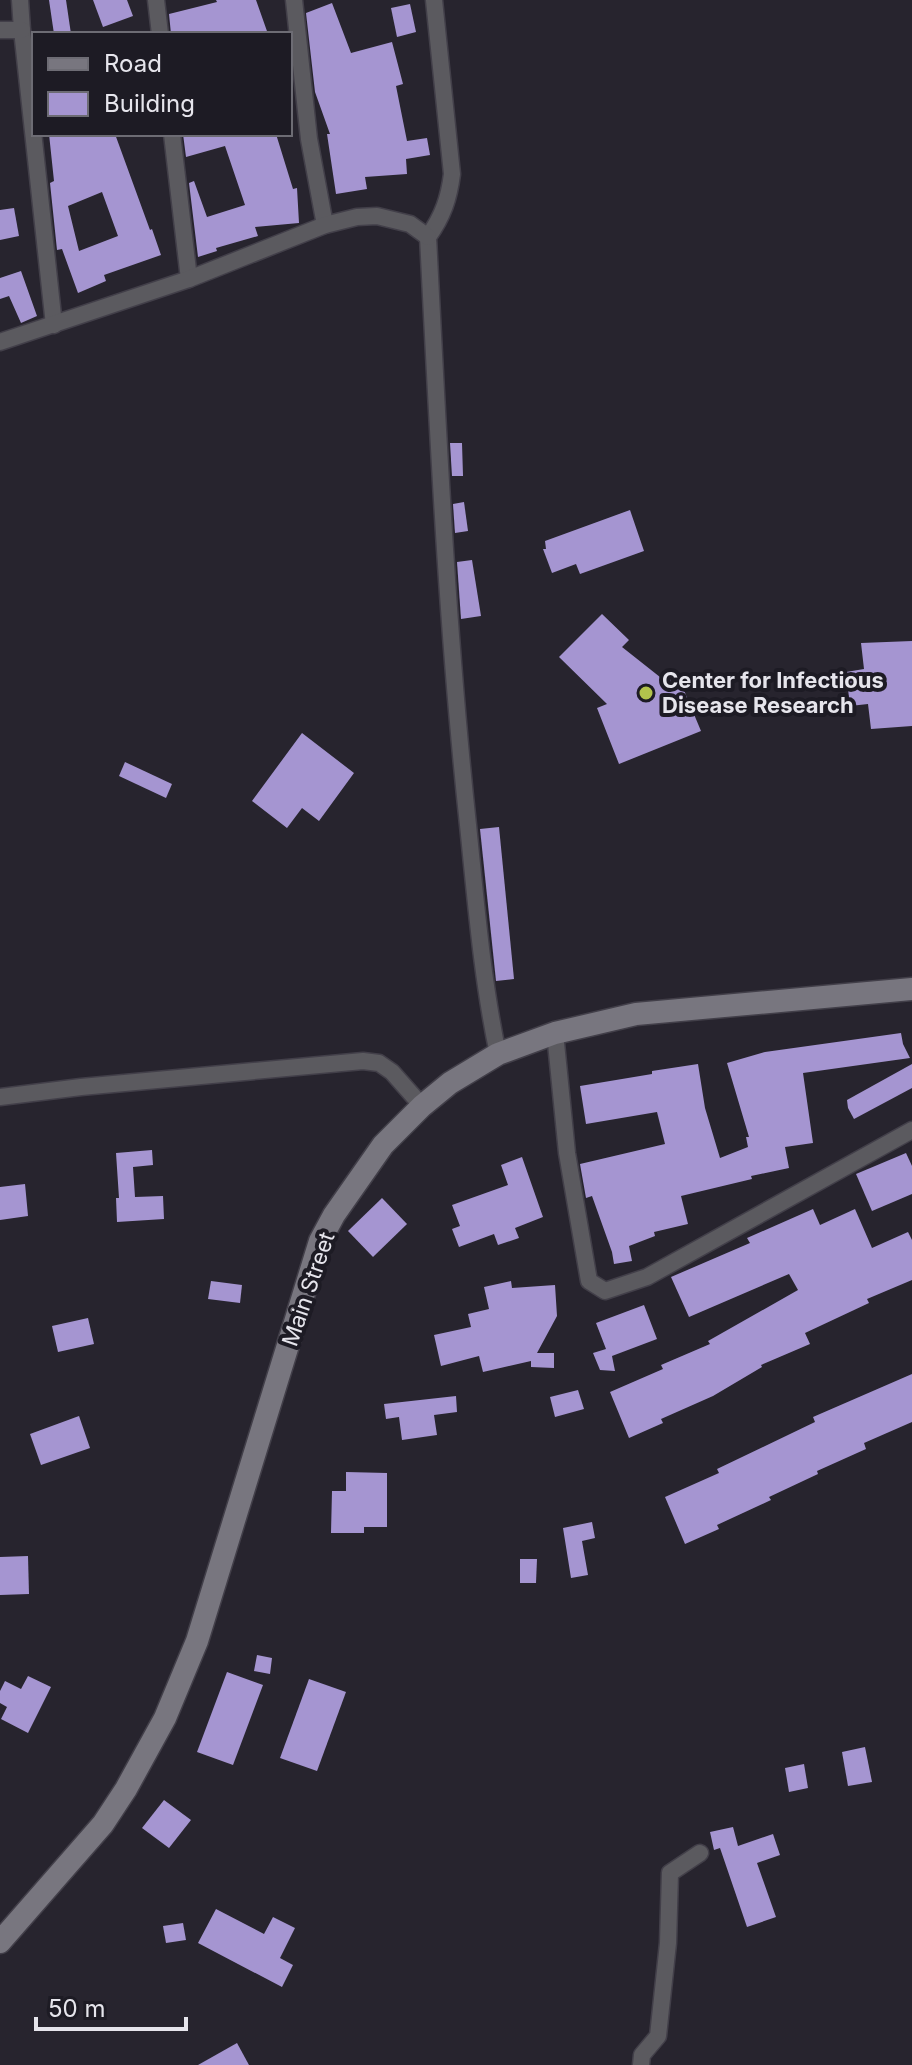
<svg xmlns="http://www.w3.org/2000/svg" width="912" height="2065" font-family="Inter,sans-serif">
	<rect width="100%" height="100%" fill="#27242e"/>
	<g fill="#a595d1" fill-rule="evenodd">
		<polygon points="49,0 66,0 71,34 54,34"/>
		<polygon points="93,0 127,0 133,16 103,27"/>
		<polygon points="216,0 256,0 268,34 171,34 169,14 217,2"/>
		<polygon points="332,3 351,53 392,42 403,84 396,86 407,141 427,138 430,155 406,159 407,174 365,177 367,189 336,194 327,134 330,134 315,92 306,13"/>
		<polygon points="410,4 416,32 397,37 391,8"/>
		<path d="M49 134H115L150 230 152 229 161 255 104 275 106 281 78 293 62 249 57 250 50 183 54 181ZM102 192 118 236 79 251 68 206Z"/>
		<polygon points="183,134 276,134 293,189 297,188 299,223 255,227 258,236 216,248 217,251 198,257 189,183 194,181 207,217 245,205 225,146 186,157"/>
		<polygon points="14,208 19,236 0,240 0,210"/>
		<polygon points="21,271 37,316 21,323 9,296 0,299 0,278"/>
		<polygon points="450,443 462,443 463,476 452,476"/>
		<polygon points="464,502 468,531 455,533 453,504"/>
		<polygon points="630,510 644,551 580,574 576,564 552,573 543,549 546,549 545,541"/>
		<polygon points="472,560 481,616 461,619 457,562"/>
		<polygon points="602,614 629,640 622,647 665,681 678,676 701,731 619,764 597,708 607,704 559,657"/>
		<polygon points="912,641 912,726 871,729 868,704 850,706 846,672 864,669 861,643"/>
		<polygon points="302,733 354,773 319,821 302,808 287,828 252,801"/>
		<polygon points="125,762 172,784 166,798 119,776"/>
		<polygon points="499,827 514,979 496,981 480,829"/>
		<polygon points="901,1033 903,1044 910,1058 803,1073 813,1143 785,1147 789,1168 751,1176 752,1179 681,1196 688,1224 654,1232 655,1236 629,1246 632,1261 614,1264 612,1252 592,1196 586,1198 580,1164 665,1144 657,1112 586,1124 580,1086 652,1074 652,1071 698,1064 705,1108 720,1158 748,1147 746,1137 749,1137 727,1063 765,1052"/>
		<polygon points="912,1064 912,1088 854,1119 848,1108 847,1100"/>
		<polygon points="152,1150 153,1165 133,1167 135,1197 163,1196 164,1219 117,1222 116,1198 119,1198 116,1153"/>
		<polygon points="906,1153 912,1166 912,1194 872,1211 856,1174"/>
		<polygon points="522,1157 543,1217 515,1228 519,1238 498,1245 494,1234 459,1247 452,1229 460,1226 452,1205 508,1185 501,1165"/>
		<polygon points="25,1184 28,1216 0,1220 0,1187"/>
		<polygon points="382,1198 407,1224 373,1257 348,1231"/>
		<polygon points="813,1209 820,1225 855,1209 872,1248 908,1232 912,1240 912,1280 867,1299 869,1303 805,1333 810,1344 761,1365 762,1367 713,1396 661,1419 663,1423 629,1438 610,1392 663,1369 661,1365 710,1344 708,1341 798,1290 789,1274 689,1317 671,1277 750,1243 747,1238"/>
		<polygon points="211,1281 242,1285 240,1303 208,1299"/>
		<polygon points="511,1281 512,1288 555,1285 557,1316 537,1353 554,1353 554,1368 531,1367 531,1361 483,1372 479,1356 441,1366 434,1335 471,1327 468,1314 489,1309 484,1287"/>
		<polygon points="644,1305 657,1339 612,1356 615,1371 600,1370 593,1353 606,1349 596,1323"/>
		<polygon points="88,1318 94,1344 58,1352 52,1326"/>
		<polygon points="912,1374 912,1422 864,1443 866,1449 817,1471 818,1474 769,1497 771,1500 717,1525 719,1529 685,1544 665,1497 719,1473 717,1469 815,1422 813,1417"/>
		<polygon points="578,1390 584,1409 555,1417 550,1397"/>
		<polygon points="456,1396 457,1412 434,1415 437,1435 402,1440 399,1417 386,1419 384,1404"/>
		<polygon points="79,1416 90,1448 41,1465 30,1434"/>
		<polygon points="346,1472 387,1473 387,1527 364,1527 364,1533 331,1533 332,1491 346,1491"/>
		<polygon points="592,1522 595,1538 582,1541 588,1575 571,1578 563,1528"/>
		<polygon points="28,1556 29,1594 0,1595 0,1557"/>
		<polygon points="520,1559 537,1559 536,1583 520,1583"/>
		<polygon points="257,1655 272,1658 270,1674 254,1671"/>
		<polygon points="227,1672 263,1685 233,1765 197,1752"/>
		<polygon points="28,1676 51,1687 28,1733 1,1719 7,1707 0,1703 0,1691 5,1681 21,1689"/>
		<polygon points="309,1679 346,1692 317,1771 280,1758"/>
		<polygon points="865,1747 872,1782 848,1786 842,1752"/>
		<polygon points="804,1764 808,1788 789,1792 785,1768"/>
		<polygon points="164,1800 191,1820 169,1848 142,1828"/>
		<polygon points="733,1827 738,1846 773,1834 780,1855 757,1863 776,1917 747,1927 720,1848 714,1850 710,1832"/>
		<polygon points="216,1909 264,1934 273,1917 295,1928 280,1958 293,1965 282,1987 198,1943"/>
		<polygon points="183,1923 186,1940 166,1943 163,1926"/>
		<polygon points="237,2043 249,2065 198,2065"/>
	</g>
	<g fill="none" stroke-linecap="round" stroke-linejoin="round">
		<g stroke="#423f49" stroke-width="19">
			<g id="minor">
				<polyline points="20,0 22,30 54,325"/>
				<polyline points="156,0 160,34"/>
				<polyline points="294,0 309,139 325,225"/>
				<path d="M434 0 452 174C449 198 443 216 428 237 438 433 447 630 468 825 476 902 482 979 498 1054"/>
				<polyline points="0,30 22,30"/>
				<polyline points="172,134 189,279"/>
				<polyline points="0,342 189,279 325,225 357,217 377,216 410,224 428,237"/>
				<polyline points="555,1033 567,1153 589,1281 605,1291 647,1277 912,1130"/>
				<polyline points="0,1097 81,1087 363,1061 379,1063 392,1072 422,1106"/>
				<polyline points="641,2065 642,2055 658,2036 668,1943 670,1873 700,1853"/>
			</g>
		</g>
		<g stroke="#423f49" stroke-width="25">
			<polyline id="secondary" points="0,1942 103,1824 126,1789 165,1718 197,1641 320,1241 334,1215 383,1145 422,1106 450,1083 498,1054 555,1033 636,1014 912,989"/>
		</g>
		<use href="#minor" stroke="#5b5a5f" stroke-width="16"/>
		<use href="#secondary" stroke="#78767f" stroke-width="22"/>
	</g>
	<circle fill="#b2c34c" stroke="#1d1b24" stroke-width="3" cx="646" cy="693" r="8"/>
	<g text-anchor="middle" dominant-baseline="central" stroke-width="8" stroke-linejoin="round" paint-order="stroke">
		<g font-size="22" font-weight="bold" fill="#e6e5ec" stroke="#1d1b24" text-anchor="start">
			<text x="662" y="680">Center for Infectious<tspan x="662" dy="25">Disease Research</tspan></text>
		</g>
		<g font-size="22" fill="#e6e5ec" stroke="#1d1b24">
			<text transform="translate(308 1289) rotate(-71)">Main Street</text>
		</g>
	</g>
	<rect x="32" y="32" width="260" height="104" fill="#1d1b24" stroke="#6d6c74" stroke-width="2"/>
	<rect x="48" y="58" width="40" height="12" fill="#78767f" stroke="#6d6c74" stroke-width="2"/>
	<text x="104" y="72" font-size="24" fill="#e6e5ec">Road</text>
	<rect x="48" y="92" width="40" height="24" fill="#a595d1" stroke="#6d6c74" stroke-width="2"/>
	<text x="104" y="112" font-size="24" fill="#e6e5ec">Building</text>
	<path d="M36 2017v12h150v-12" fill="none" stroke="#e6e5ec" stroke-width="4"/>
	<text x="48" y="2017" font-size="24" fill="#e6e5ec" stroke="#1d1b24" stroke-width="6" paint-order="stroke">50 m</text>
</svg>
